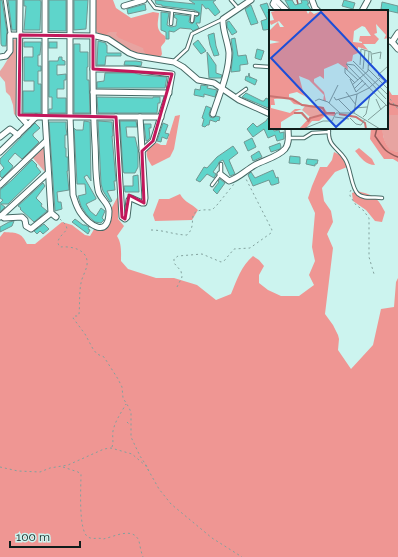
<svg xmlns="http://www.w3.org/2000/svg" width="398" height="557" font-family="Raleway,sans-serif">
	<rect width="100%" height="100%" fill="#ccf4ef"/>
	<g fill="#e7a4a1">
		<polygon points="96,0 139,40 148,55 135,53 127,50 117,42 96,32"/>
		<path d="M15 39H19L17 117 14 114 13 105 10 96 6 92 5 82 0 76V71C5 65 7 59 12 53V41Z"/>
		<path d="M387 115H398V152L390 151C385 143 382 137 383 128H387Z"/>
		<polygon points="43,146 45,149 46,171 45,172 32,157"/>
	</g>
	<g fill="#ef9693">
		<path d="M94 0H113L116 8 131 18 153 12 159 13C158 23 155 30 165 36 167 42 164 42 161 47L162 54 161 56C153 56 145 58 143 48L119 38 116 35 117 32H109L105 36 98 32 96 28Z"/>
		<polygon points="387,87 392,95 398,95 398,115 387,115"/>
		<path d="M180 115 174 149 170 157 152 166C146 157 142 147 157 143L161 145H166L175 116Z"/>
		<path d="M371 128H383C382 136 385 143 390 150L398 152V162L393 159H384L370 139Z"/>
		<path d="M359 148 372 159 375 165C366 165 361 158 355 151Z"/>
		<path d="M334 152 342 156 347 167 335 172 322 188 324 201 331 211 333 222 327 234 333 248 325 314 333 325 338 335 339 339 338 350 351 369 373 345 381 309 394 307 396 282 398 278V557H0V237L4 232C17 233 21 232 27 244H35L62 222 72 225 85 235 90 236 96 226 104 227 110 211 118 196V219L124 226 117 236C122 244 121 253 121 261L128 269 156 278H174L197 285 216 300 231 294C237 280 241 266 253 256L259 260 264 266 259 275V283L268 290 281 296H299L314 285 309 275 315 261 312 247 315 213 308 198 312 186 320 167H327L332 160Z"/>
		<path d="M357 191C373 195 377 196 385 212L382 222 375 221 366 210 353 201 352 193Z"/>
		<path d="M180 194C185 203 191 203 198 210L192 220 155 221 153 215 159 199H169Z"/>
	</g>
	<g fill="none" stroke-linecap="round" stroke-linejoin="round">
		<g stroke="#925a58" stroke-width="1.5">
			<polyline points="297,0 298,4"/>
			<polyline points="388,102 390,104 398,106"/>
			<path d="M377 128 375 136C383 147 384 152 398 157"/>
		</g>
	</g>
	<g fill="#5ed5cb" stroke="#719792">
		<polygon points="0,0 2,0 7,32 6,46 2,46 1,44"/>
		<polygon points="8,0 16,0 16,30 12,30"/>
		<polygon points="24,0 40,0 41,2 40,30 24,30 26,6 24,6"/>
		<rect x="49" y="0" width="17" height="31"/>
		<polygon points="74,0 88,0 86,29 74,30"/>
		<polygon points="155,0 195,4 189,0 216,0 213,2 220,12 215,16 208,8 206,9 202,4 200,23 196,23 199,28 193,31 191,29 180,28 174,32 169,31 169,39 166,39 166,32 161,30 161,12 169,13 167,25 171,27 176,26 177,19 174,17 175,14 190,16 189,22 192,24 194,22 195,17 198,16 200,13 194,10 162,6 162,5 156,4"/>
		<polygon points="285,0 292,0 295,5 302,3 301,0 307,0 309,4 307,4 312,11 291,11"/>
		<polygon points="344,0 355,3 353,9 342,6"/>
		<polygon points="382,2 398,6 398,13 381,9"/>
		<polygon points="267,3 270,11 268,12 270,18 270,29 265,30 263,30 261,21 267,19 260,5"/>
		<polygon points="145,4 146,10 128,14 127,9"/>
		<polygon points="251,5 258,23 251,25 245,9"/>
		<polygon points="229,21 237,32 232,35 227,27 227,22"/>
		<polygon points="214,33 216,46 219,55 214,56 210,45 208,35"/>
		<polygon points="235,38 238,56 246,55 248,64 240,65 240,71 231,72 233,53 231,39"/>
		<polygon points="198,40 206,51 201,54 193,44"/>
		<polygon points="98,41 106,43 106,45 107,45 107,53 121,53 121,56 106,56 105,65 97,65"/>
		<polygon points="24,42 41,42 41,44 40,55 38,55 38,66 41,66 41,71 38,71 38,84 41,84 41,113 23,113 23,91 34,91 34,81 24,81 24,57 33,57 33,47 24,47"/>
		<rect x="49" y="42" width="8" height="6"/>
		<polygon points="74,44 80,44 80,52 88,52 88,67 87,67 87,80 89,80 90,113 74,113"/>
		<polygon points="257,49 264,51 261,60 255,58"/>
		<polygon points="207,52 216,65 216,73 222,75 221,78 209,78"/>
		<polygon points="59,57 62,57 62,60 65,61 65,65 57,65 57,75 66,74 66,80 64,80 64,89 57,89 57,98 66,98 66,113 49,113 49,109 52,109 52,97 49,97 49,61 58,61"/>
		<polygon points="125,61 136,61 142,62 141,66 124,65"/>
		<polygon points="105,73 134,73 142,75 167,77 165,88 97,88 97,82 104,81"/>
		<polygon points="249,73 250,78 250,77 257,80 255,85 245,80 246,76 248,77"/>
		<polygon points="201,85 208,86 207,88 217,90 215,97 204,94 204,97 194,95 195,89 200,90"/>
		<polygon points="246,93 262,101 264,101 266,98 270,100 268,108 242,97"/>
		<polygon points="97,97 153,98 153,97 160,97 160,103 158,103 157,113 98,113"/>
		<polygon points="206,106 211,108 209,114 210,117 213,118 216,116 220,117 219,121 218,120 216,122 210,120 209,125 207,125 205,127 202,126 204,119 202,118"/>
		<polygon points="268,118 270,118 270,128 273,128 274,131 279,130 280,133 284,132 284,139 277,141 275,135 268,138 264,129 253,137 247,129 253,123 257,127 266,121"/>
		<polygon points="84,121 90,122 91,181 87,175 84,177 96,198 96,199 86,204 90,211 96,216 101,208 105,211 102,218 104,220 101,223 95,222 87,215 81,206 78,196 86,194 85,184 77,184 74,128 76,130 83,130"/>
		<polygon points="98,121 112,122 113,136 112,136 116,181 114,181 115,190 107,191 112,201 110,202 103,191 101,184"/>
		<polygon points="120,121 136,121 137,127 126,127 127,137 135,137 138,150 138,167 135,173 124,173 123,171"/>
		<polygon points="49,122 66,122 66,128 67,135 65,135 65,148 66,148 66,157 68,157 68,171 67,171 69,190 57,192 58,202 61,202 62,209 55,211"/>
		<polygon points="35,123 40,128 33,134 33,136 39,142 22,159 15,153 8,161 13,166 12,168 2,178 0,176 0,172 4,168 0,163 0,159"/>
		<polygon points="163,123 168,125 165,133 169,134 167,139 162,137 161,142 157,141"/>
		<polygon points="144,124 151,124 151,128 149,128 150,138 147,141 146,141"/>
		<polygon points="252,138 256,147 248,151 244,142"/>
		<polygon points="280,143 281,147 280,149 271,152 269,147"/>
		<polygon points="233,146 238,153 229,160 235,174 230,176 223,160 219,162 218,165 213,172 216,174 214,178 207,174 200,182 196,180 204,167 207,168 217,157"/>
		<polygon points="259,151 262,157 253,161 251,156"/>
		<polygon points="290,156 300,157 300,164 289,163"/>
		<polygon points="307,159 318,160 317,164 315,164 315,166 306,164"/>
		<polygon points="32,160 37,165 36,166 41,172 8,204 1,204 5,207 0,212 0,203 3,200 0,198 0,190 12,180"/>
		<polygon points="273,170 276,178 278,177 279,183 273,185 271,185 269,180 253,186 248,175 251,172 255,178"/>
		<polygon points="138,175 139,192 125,192 124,186 133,186 133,176"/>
		<polygon points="220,179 225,183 217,194 213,190 219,182 218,181"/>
		<polygon points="43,183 45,186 36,198 42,204 41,206 47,211 34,222 20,209 21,208 18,206"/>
		<polygon points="75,219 83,225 85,225 89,227 88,229 90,230 88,234 72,222"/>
		<polygon points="14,221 12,226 0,232 0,227 9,222"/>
		<polygon points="44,224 49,229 43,234 40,231 37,234 34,231"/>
	</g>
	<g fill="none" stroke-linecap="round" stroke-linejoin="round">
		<g stroke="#466a66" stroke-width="4.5">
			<g id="service">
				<polyline points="5,0 10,35"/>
				<polyline points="149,0 155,8 197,14"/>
				<polyline points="231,0 238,8"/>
				<polyline points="192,21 193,13"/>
				<polyline points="171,24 172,11"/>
				<polyline points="174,61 187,49 192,34 223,19"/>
				<polyline points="255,66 270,67"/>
				<polyline points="235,97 246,89"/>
				<path d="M329 128C327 147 338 147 345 159 351 168 351 188 358 194 365 200 374 196 382 198"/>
				<polyline points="289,138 304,138 312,133 329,132"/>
				<polyline points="212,185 221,173 221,164"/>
			</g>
		</g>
		<g stroke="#466a66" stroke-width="7">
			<g id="minor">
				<polyline points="20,0 19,115 28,125"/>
				<polyline points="45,0 45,116 51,213 56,217"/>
				<path d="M70 0V116L73 195C75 201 76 206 80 212 89 226 109 239 109 211 109 203 99 198 98 190 95 175 96 159 95 144 92 96 93 48 93 0"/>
				<polyline points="275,0 273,4 279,11"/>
				<polyline points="276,0 287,11"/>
				<polyline points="312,0 315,8 318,11"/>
				<polyline points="124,6 144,0"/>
				<polyline points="362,11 368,0"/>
				<polyline points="387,40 392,42 398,49"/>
				<polyline points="392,42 398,33"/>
				<polyline points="0,57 6,56 10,51 10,35 96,36 108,39 129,53 137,56 174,62 183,67 198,80 214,83 239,100 270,114"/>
				<polyline points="93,69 133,69 172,74 169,91 153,141 142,151"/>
				<polyline points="93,92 169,93"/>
				<path d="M213 114C219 95 229 73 229 53 228 41 222 30 223 19L251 0"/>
				<polyline points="21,117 36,117"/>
				<polyline points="116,117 122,217 125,219 127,217 129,200 131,198 142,203 144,203 145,198 140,117"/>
				<polyline points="0,137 10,129 18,135"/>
				<polyline points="0,152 36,117 161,117"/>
				<path d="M220 174 229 181C239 178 246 170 255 165 264 160 278 157 285 149 290 143 288 135 288 128"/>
				<polyline points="0,185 46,141"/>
				<polyline points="1,216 4,218 22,217 25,220 26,226 31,229 51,213"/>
				<polyline points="0,217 48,173"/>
			</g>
		</g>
		<g stroke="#82a19d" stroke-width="1" stroke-dasharray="2 3" stroke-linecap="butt">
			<polyline points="387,95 398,109"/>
			<polyline points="351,190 350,192 350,196 356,205 363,210 369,218 369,257 374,274"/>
			<path d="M60 219 66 225 67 229C63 235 54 240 60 247 71 246 89 249 87 265 86 271 82 277 81 283 79 293 80 304 79 314L78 316H74L73 318 85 334 93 349 97 354 104 357 118 379 122 387 123 398 128 406 131 412V437L140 456 148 468V470"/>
			<path d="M151 230C164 230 175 235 187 235 200 223 181 208 212 210L217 205 234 184"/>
			<polyline points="177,287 182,277 181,271 174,263 174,259 178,256 202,254 221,262 224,261 234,249 250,248 271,233 272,230 245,177"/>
			<polyline points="127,422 130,425"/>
			<path d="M112 447C114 442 112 437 113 431 115 421 121 413 126 404"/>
			<polyline points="0,467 18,471 40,472 50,468 68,465 104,449 111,448 132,454 146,466 159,489 171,504 212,538 242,557"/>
			<path d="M63 467 78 472 81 474C81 486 78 531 88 537 93 540 98 537 103 539 114 537 133 526 139 541 140 546 141 552 143 557"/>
		</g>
		<use href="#service" stroke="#fff" stroke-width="2.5"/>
		<use href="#minor" stroke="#fff" stroke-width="5"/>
	</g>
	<path fill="none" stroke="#c2185b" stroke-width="3" stroke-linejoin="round" d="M20 35 93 36V69L172 74 153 141 142 151 144 203 129 195 125 219 122 217 116 117 19 115Z"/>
	<g transform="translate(269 10)">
		<rect width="119" height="119" fill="#ccf4ef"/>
		<path d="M36 96 51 98 55 102 52 105 41 107 33 100Z" fill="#e7a4a1"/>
		<path d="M10 0H37L39 4 41 1 45 4 54 0H119V28L115 29 117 25 107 14 108 23 105 24 110 29 106 34H94L99 40 89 37V43L84 45 83 51 78 52 79 60 69 53 55 59V69L51 66 45 69V72L55 82 57 91H54L55 85 40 70 30 66 35 85 41 89 28 82 20 84V87L24 88 33 94 54 97 58 102 67 103 65 106 57 105 50 111H43L36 119H30L41 107 52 105 55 102 51 98 25 94 19 88 5 89 6 95H2V98L21 103 26 99H33L25 102 33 103 37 109 32 104H25L12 112V119H0V34L11 32 0 30V21L9 12 11 17H15L10 11 2 15 0 11 5 10 2 2ZM93 16 96 17 102 26H91L90 31 93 32V33L84 32 85 21Z" fill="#ef9693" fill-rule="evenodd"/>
		<path fill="none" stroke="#ca7472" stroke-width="2" d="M0 86 23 89 33 95 54 98 56 103H66M25 103H33L40 111M70 104 87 107 96 113 97 119M39 112 41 108 56 104"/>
		<path fill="none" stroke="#809e9a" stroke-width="1" d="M103 44 112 42 111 49M84 51 118 84M91 55 92 39 102 42 103 53 99 56M119 56 109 65 119 74M94 59 96 40M99 59 119 79M81 69 87 82 97 73M86 73 76 63V58L89 70M83 75 99 61 100 41M85 79 94 70M77 82 87 95M65 87 67 90 88 84 100 78 111 68M69 89 82 102M107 89 112 100M117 89 85 55 77 54 119 97M46 91 50 89 59 92 71 103M60 93 69 75M86 98 98 97M85 103 88 84M66 107 80 109M94 107 97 104 101 85M81 108 87 114 92 115 96 109M99 110 117 95M63 111 67 103H85L111 119M34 119 54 111H63"/>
		<path fill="#1d4ed8" fill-opacity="0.15" stroke="#1d4ed8" stroke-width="2" d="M52 2 117 71 67 117 2 48Z"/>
		<rect width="119" height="119" fill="none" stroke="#0e1d1b" stroke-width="2"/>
	</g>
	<path d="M10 541v6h70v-6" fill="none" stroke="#0e1d1b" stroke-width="2"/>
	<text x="16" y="541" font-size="12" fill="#0e1d1b" stroke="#ccf4ef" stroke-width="3" paint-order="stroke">100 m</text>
</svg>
